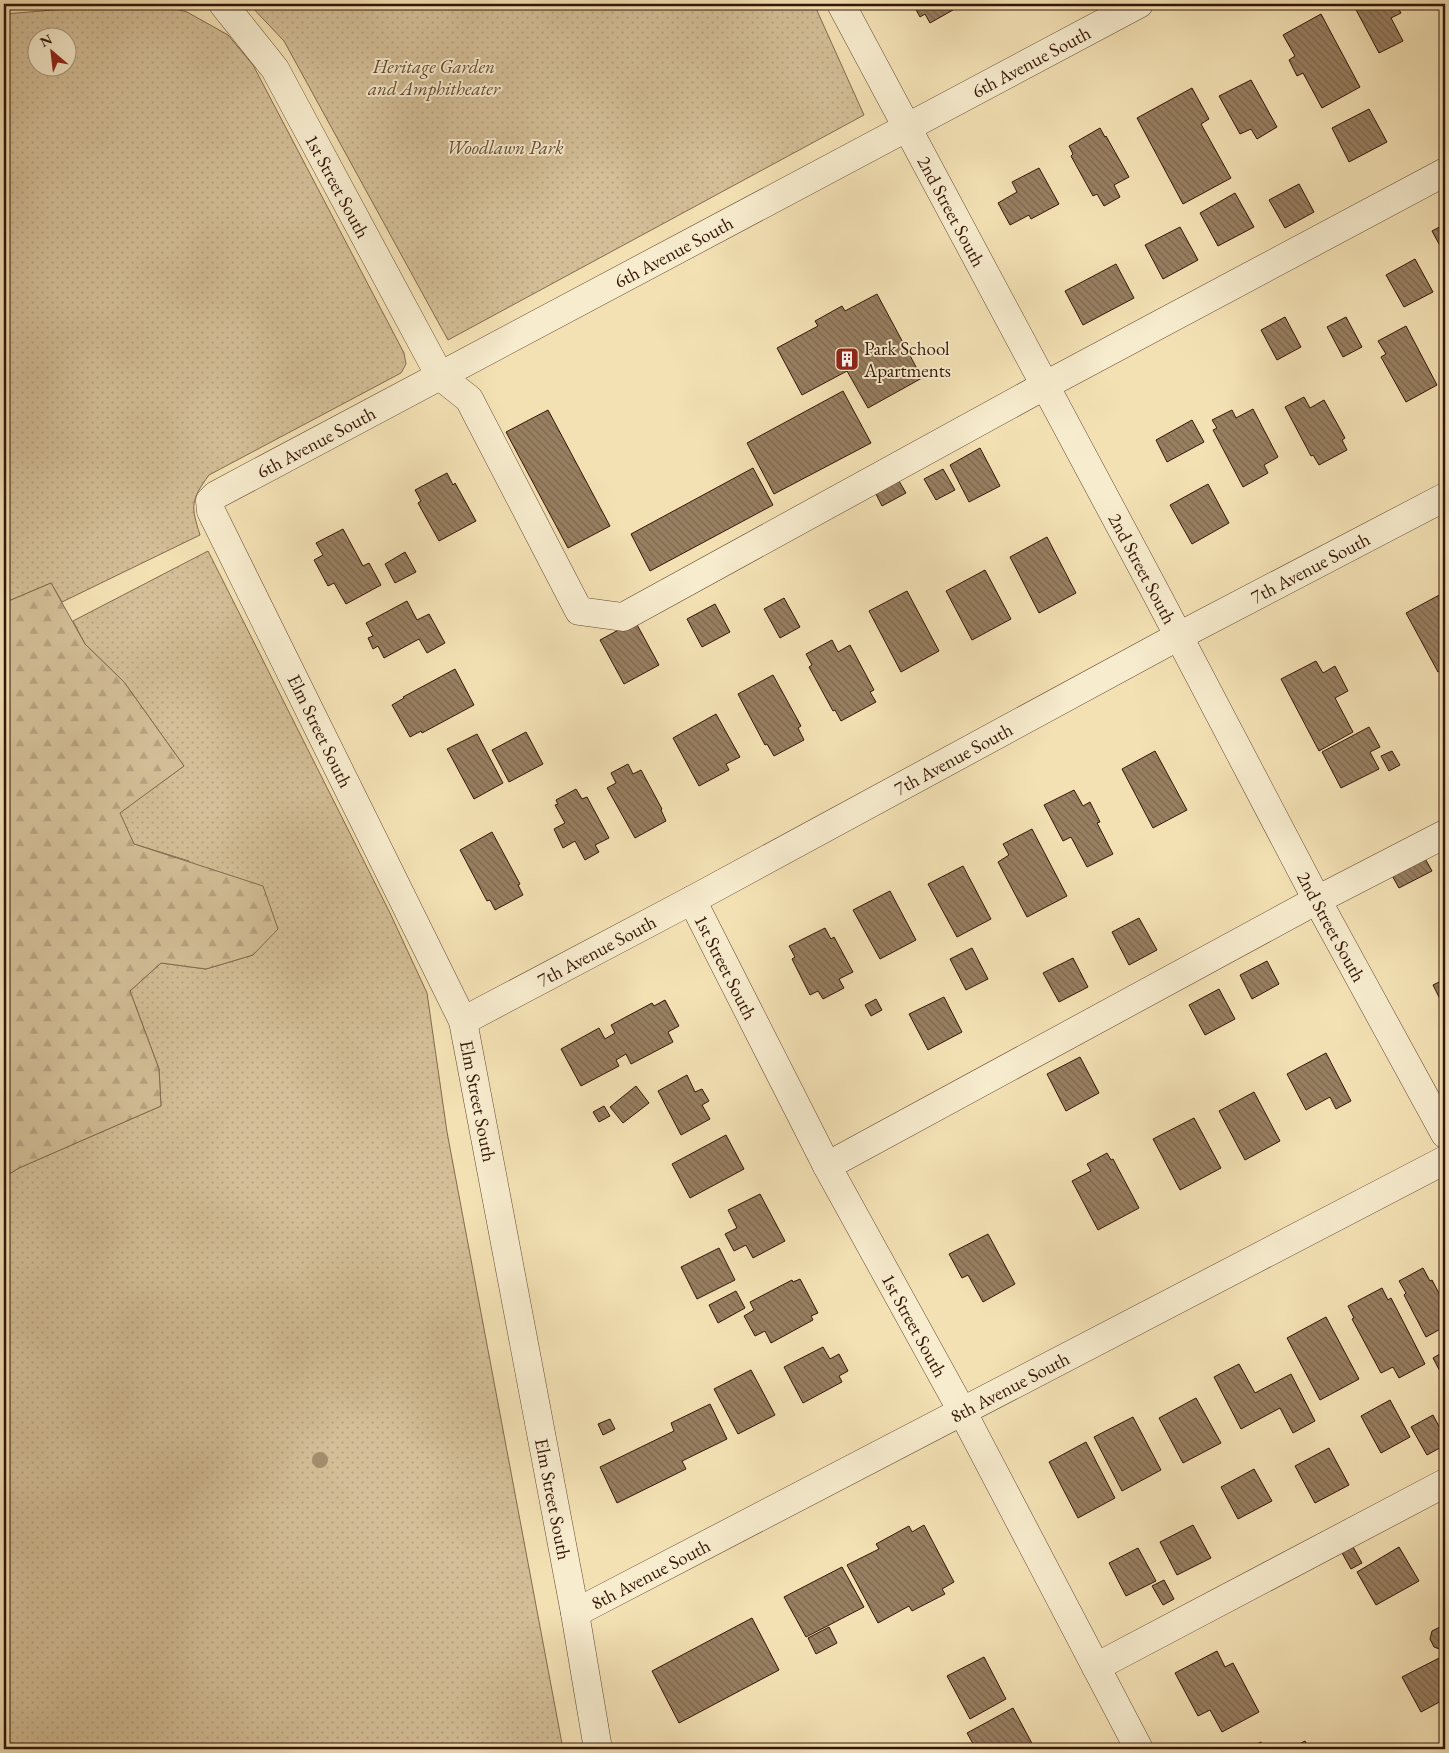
<svg xmlns="http://www.w3.org/2000/svg" width="1449" height="1753" font-family="'EB Garamond',serif">
	<defs>
		<pattern id="green-dots" width="8" height="8" patternUnits="userSpaceOnUse" patternTransform="scale(1.25)"><rect width="8" height="8" fill="#d3be97"/><path d="M2 2h.1M6 6h.1" fill="none" stroke="#b6a281" stroke-width="1.8" stroke-linecap="round"/></pattern>
		<pattern id="forest-firs" width="22" height="20" patternUnits="userSpaceOnUse" patternTransform="scale(1.25)"><rect width="22" height="20" fill="#d3be97"/><path d="M5 1l3.5 6h-7zM16 11l3.5 6h-7z" fill="#b6a281"/></pattern>
		<pattern id="building-back-hatch" width="6" height="6" patternUnits="userSpaceOnUse" patternTransform="scale(1.25)"><rect width="6" height="6" fill="#987f61"/><path d="M-1 5l2 2M0 0l6 6M5-1l2 2" fill="none" stroke="#7d674e"/></pattern>
	</defs>
	<rect width="100%" height="100%" fill="#f3e1b4"/>
	<filter id="stains"><feTurbulence type="fractalNoise" baseFrequency=".004" numOctaves="4"/><feColorMatrix values="0 0 0 0 .2 0 0 0 0 .09 0 0 0 0 .02 0 0 0 .5 -.17"/></filter>
	<radialGradient id="worn" r=".72"><stop offset=".6" stop-color="#630" stop-opacity="0"/><stop offset="1" stop-color="#630" stop-opacity=".3"/></radialGradient>
	<g fill="url(#green-dots)" stroke="#846a4f" fill-rule="evenodd">
		<path d="M128 4H159L187 12 228 35 253 65 404 353 406 364 401 373 209 475C190 501 191 506 200 535L62 602 51 583 4 603V14ZM38 38H68V68H38Z"/>
		<polygon points="249,4 814,4 864,115 448,340 284,41"/>
		<polygon points="208,551 390,913 427,993 447,1132 563,1749 4,1749 4,1177 19,1168 161,1106 159,1069 130,991 161,963 206,969 253,955 189,861 134,844 119,813 184,766 124,682 85,644 73,621"/>
	</g>
	<polygon fill="url(#forest-firs)" stroke="#846a4f" points="51,583 85,644 124,682 184,766 120,813 134,844 263,886 278,929 253,955 206,969 161,963 130,991 159,1069 161,1106 19,1168 4,1177 4,603"/>
	<g fill="url(#building-back-hatch)" stroke="#351507">
		<polygon points="913,4 959,4 960,6 930,23 925,14 920,17"/>
		<polygon points="1358,4 1396,4 1401,13 1391,18 1403,41 1379,53 1354,6"/>
		<polygon points="1321,14 1360,87 1322,108 1303,73 1297,76 1289,60 1295,56 1283,35"/>
		<polygon points="1251,80 1277,127 1257,139 1251,129 1240,134 1219,96"/>
		<polygon points="1192,88 1209,119 1201,124 1231,178 1183,204 1137,118"/>
		<polygon points="1369,109 1387,142 1349,162 1332,128"/>
		<polygon points="1100,128 1105,137 1106,136 1129,177 1114,185 1120,197 1104,206 1097,194 1093,196 1071,156 1073,154 1069,146"/>
		<polygon points="1039,168 1059,204 1031,219 1029,215 1010,225 998,203 1017,192 1012,182"/>
		<polygon points="1299,184 1314,212 1285,228 1269,200"/>
		<polygon points="1235,193 1254,227 1218,246 1200,213"/>
		<polygon points="1445,224 1445,255 1432,231"/>
		<polygon points="1180,227 1198,260 1163,279 1145,245"/>
		<polygon points="1415,259 1433,292 1404,307 1386,275"/>
		<polygon points="1116,264 1134,298 1083,325 1065,291"/>
		<polygon points="877,294 922,378 868,408 847,371 802,395 777,348 818,326 815,321 842,306 845,311"/>
		<polygon points="1285,317 1301,347 1277,360 1261,330"/>
		<polygon points="1346,317 1362,347 1343,357 1327,327"/>
		<polygon points="1406,326 1437,385 1406,402 1381,357 1386,354 1378,341"/>
		<polygon points="843,391 871,443 774,494 747,443"/>
		<polygon points="1304,397 1310,408 1324,400 1345,438 1342,440 1347,450 1319,465 1313,455 1311,456 1285,407"/>
		<polygon points="1253,409 1278,457 1264,465 1268,473 1243,487 1213,430 1217,428 1212,420 1232,410 1236,418"/>
		<polygon points="548,410 610,526 568,548 506,432"/>
		<polygon points="1192,420 1204,442 1167,462 1156,440"/>
		<polygon points="980,448 1000,486 969,502 950,465"/>
		<polygon points="753,468 773,505 650,571 631,534"/>
		<polygon points="943,469 955,490 936,500 924,479"/>
		<polygon points="447,473 453,485 455,483 476,521 439,541 418,503 421,501 415,490"/>
		<polygon points="896,476 906,493 882,506 873,488"/>
		<polygon points="1208,484 1229,523 1192,544 1170,505"/>
		<polygon points="343,529 363,566 369,563 381,585 346,604 334,583 328,586 314,560 323,555 316,543"/>
		<polygon points="1047,537 1076,593 1039,613 1010,557"/>
		<polygon points="405,552 416,572 395,583 385,564"/>
		<polygon points="985,570 1011,619 972,640 946,591"/>
		<polygon points="907,591 939,651 901,672 869,611"/>
		<polygon points="1443,593 1445,597 1445,668 1438,672 1406,613"/>
		<polygon points="784,598 800,627 780,638 764,609"/>
		<polygon points="407,601 417,620 429,614 445,643 427,653 419,639 384,658 378,646 373,649 368,638 373,636 366,623"/>
		<polygon points="715,604 730,632 702,647 687,619"/>
		<polygon points="635,621 659,665 624,684 600,640"/>
		<polygon points="832,640 838,652 850,645 874,690 870,692 876,702 841,721 835,710 833,711 809,667 812,665 806,654"/>
		<polygon points="1316,661 1323,673 1335,666 1348,691 1335,698 1353,732 1319,751 1281,679"/>
		<polygon points="455,669 474,705 422,733 421,731 410,737 392,705 404,698 403,697"/>
		<polygon points="773,675 801,726 798,728 804,740 774,756 767,744 765,745 738,694"/>
		<polygon points="716,714 740,757 726,764 729,770 699,786 673,738"/>
		<polygon points="1369,727 1380,747 1370,752 1379,769 1341,788 1322,752"/>
		<polygon points="526,732 543,764 509,782 492,750"/>
		<polygon points="477,734 503,783 474,799 447,749"/>
		<polygon points="1155,751 1187,810 1153,828 1122,769"/>
		<polygon points="1392,751 1400,765 1389,771 1381,756"/>
		<polygon points="628,764 633,774 641,770 662,809 661,810 666,821 635,838 607,788 616,783 611,773"/>
		<polygon points="576,789 582,799 587,797 609,838 595,845 599,852 585,860 575,841 563,848 554,829 565,823 555,805 558,804 556,800"/>
		<polygon points="1074,790 1083,806 1090,802 1100,822 1097,823 1113,854 1087,867 1071,837 1063,841 1044,805"/>
		<polygon points="1032,829 1067,896 1027,917 998,862 1009,855 1003,844"/>
		<polygon points="492,832 520,884 518,885 523,895 495,910 490,900 487,901 460,850"/>
		<polygon points="1423,855 1432,871 1399,888 1390,872"/>
		<polygon points="963,866 991,919 957,937 928,884"/>
		<polygon points="890,891 916,940 880,959 853,910"/>
		<polygon points="1139,918 1157,950 1129,965 1112,932"/>
		<polygon points="825,928 831,939 834,937 853,972 839,979 844,988 823,999 818,991 810,995 792,959 795,957 789,946"/>
		<polygon points="972,948 988,979 966,990 950,959"/>
		<polygon points="1073,958 1088,987 1059,1002 1043,973"/>
		<polygon points="1267,961 1279,984 1252,999 1240,975"/>
		<polygon points="1445,979 1445,1009 1433,985"/>
		<polygon points="1219,989 1235,1019 1205,1035 1189,1005"/>
		<polygon points="944,997 962,1032 928,1050 909,1014"/>
		<polygon points="876,999 882,1010 871,1016 865,1005"/>
		<polygon points="665,1000 679,1026 668,1032 673,1042 631,1064 626,1054 616,1060 619,1066 581,1086 561,1049 599,1028 605,1039 615,1033 611,1025 652,1003 654,1006"/>
		<polygon points="1326,1053 1351,1101 1336,1109 1330,1097 1306,1110 1287,1074"/>
		<polygon points="1080,1057 1099,1093 1066,1111 1047,1074"/>
		<polygon points="687,1075 695,1092 702,1089 709,1101 702,1105 710,1119 681,1135 658,1091"/>
		<polygon points="636,1086 649,1103 623,1123 610,1107"/>
		<polygon points="1254,1092 1280,1141 1245,1160 1219,1111"/>
		<polygon points="604,1106 610,1116 599,1122 593,1112"/>
		<polygon points="1194,1118 1221,1168 1180,1190 1153,1139"/>
		<polygon points="726,1135 744,1169 690,1198 672,1164"/>
		<polygon points="1107,1153 1111,1160 1113,1159 1139,1208 1098,1230 1072,1181 1091,1171 1087,1164"/>
		<polygon points="760,1194 785,1241 753,1258 746,1245 734,1251 725,1234 737,1228 728,1210"/>
		<polygon points="988,1234 1015,1284 983,1302 968,1275 962,1278 949,1254"/>
		<polygon points="719,1248 735,1280 697,1299 681,1267"/>
		<polygon points="1423,1268 1430,1281 1432,1280 1445,1305 1445,1316 1439,1319 1444,1327 1426,1337 1404,1295 1406,1293 1399,1281"/>
		<polygon points="800,1279 818,1313 811,1316 813,1320 771,1343 765,1331 755,1336 744,1316 754,1310 750,1302 792,1280 793,1282"/>
		<polygon points="1382,1288 1388,1300 1391,1298 1425,1364 1399,1378 1393,1367 1381,1373 1352,1319 1354,1318 1348,1306"/>
		<polygon points="736,1291 745,1308 718,1323 709,1305"/>
		<polygon points="1326,1317 1359,1379 1320,1400 1287,1338"/>
		<polygon points="823,1347 830,1359 839,1354 848,1371 839,1376 842,1382 803,1403 784,1367"/>
		<polygon points="1445,1351 1445,1381 1433,1358"/>
		<polygon points="1239,1364 1255,1393 1291,1374 1315,1421 1293,1433 1280,1408 1241,1429 1214,1377"/>
		<polygon points="751,1370 775,1415 738,1434 714,1389"/>
		<polygon points="1196,1398 1221,1443 1183,1463 1159,1418"/>
		<polygon points="1390,1400 1410,1437 1381,1453 1361,1416"/>
		<polygon points="710,1404 727,1439 682,1461 686,1469 617,1503 600,1467 674,1431 671,1423"/>
		<polygon points="1433,1415 1445,1438 1445,1445 1427,1455 1411,1427"/>
		<polygon points="1133,1417 1161,1470 1122,1491 1094,1437"/>
		<polygon points="610,1419 615,1429 603,1435 598,1424"/>
		<polygon points="1086,1442 1115,1498 1078,1518 1049,1462"/>
		<polygon points="1329,1448 1349,1485 1315,1503 1295,1466"/>
		<polygon points="1254,1469 1272,1501 1238,1519 1221,1487"/>
		<polygon points="924,1525 954,1582 942,1589 945,1594 912,1611 909,1606 878,1623 847,1565 879,1549 876,1544 909,1526 912,1532"/>
		<polygon points="1193,1525 1211,1558 1177,1575 1160,1542"/>
		<polygon points="1353,1547 1362,1563 1351,1569 1342,1553"/>
		<polygon points="1399,1547 1419,1581 1376,1605 1357,1572"/>
		<polygon points="1138,1548 1156,1581 1126,1596 1109,1563"/>
		<polygon points="842,1567 864,1607 806,1637 784,1597"/>
		<polygon points="1164,1580 1174,1599 1163,1605 1152,1586"/>
		<polygon points="752,1618 779,1670 679,1723 652,1671"/>
		<polygon points="829,1627 837,1643 816,1654 808,1638"/>
		<polygon points="1440,1627 1445,1629 1445,1648 1442,1650 1434,1647 1430,1639 1432,1631"/>
		<polygon points="1217,1651 1225,1667 1233,1663 1259,1712 1222,1732 1210,1710 1198,1716 1175,1673"/>
		<polygon points="1445,1655 1445,1699 1421,1712 1402,1677"/>
		<polygon points="984,1657 1006,1699 970,1719 947,1676"/>
		<polygon points="1013,1708 1035,1749 976,1749 967,1733"/>
		<polygon points="1305,1741 1310,1749 1290,1749"/>
		<polygon points="1261,1742 1265,1749 1246,1749"/>
	</g>
	<g fill="none" stroke-linecap="round" stroke-linejoin="round">
		<g stroke="#644832" stroke-width="29">
			<g id="minor">
				<path id="s1" d="M223 4 275 69 440 376 469 399 579 611 623 617 1044 386 1445 172"/>
				<path id="s2" d="M841 4 1156 593 1317 900 1445 1134"/>
				<path id="s3" d="M692 900 827 1166 962 1411 1139 1749"/>
				<path id="s4" d="M463 1021 692 900 1179 636 1445 497"/>
				<polyline points="827,1166 1317,900 1445,834"/>
				<path id="s5" d="M575 1613 1445 1160"/>
				<polyline points="1096,1667 1445,1483"/>
				<path id="s6" d="M598 1749 575 1613 463 1021 211 511 210 501 216 495 1139 4"/>
			</g>
		</g>
		<use href="#minor" stroke="#f7ecce" stroke-width="28"/>
	</g>
	<circle fill="#a48d6c" cx="320" cy="1460" r="8"/>
	<defs>
		<g id="building-square" transform="scale(1.25)"><rect x="-9" y="-9" width="18" height="18" rx="4" fill="#8f2418" stroke="#f7ecce"/><path d="M-4-6H4V6H1V3H-1V6H-4ZM-2.5-4.3h1.7v1.8h-1.7ZM.8-4.3h1.7v1.8H.8ZM-2.5-1h1.7V.8h-1.7ZM.8-1h1.7V.8H.8Z" fill="#fff"/></g>
	</defs>
	<g fill-rule="evenodd">
		<use href="#building-square" x="847" y="359"/>
	</g>
	<g text-anchor="middle" dominant-baseline="central" stroke-width="4" stroke-linejoin="round" paint-order="stroke">
		<g font-size="19" fill="#351507" stroke="#f7ecce">
			<text stroke="none"><textPath href="#s6" startOffset="2251">6th Avenue South</textPath></text>
			<text stroke="none"><textPath href="#s1" startOffset="216">1st Street South</textPath></text>
			<text stroke="none"><textPath href="#s2" startOffset="235">2nd Street South</textPath></text>
			<text stroke="none"><textPath href="#s6" startOffset="1846">6th Avenue South</textPath></text>
			<text stroke="none"><textPath href="#s6" startOffset="1441">6th Avenue South</textPath></text>
			<text stroke="none"><textPath href="#s4" startOffset="961">7th Avenue South</textPath></text>
			<text stroke="none"><textPath href="#s2" startOffset="640">2nd Street South</textPath></text>
			<text transform="translate(320 731) rotate(64)">Elm Street South</text>
			<text stroke="none"><textPath href="#s4" startOffset="556">7th Avenue South</textPath></text>
			<text stroke="none"><textPath href="#s2" startOffset="1045">2nd Street South</textPath></text>
			<text stroke="none"><textPath href="#s4" startOffset="151">7th Avenue South</textPath></text>
			<text stroke="none"><textPath href="#s3" startOffset="75">1st Street South</textPath></text>
			<text transform="translate(478 1101) rotate(79)">Elm Street South</text>
			<text stroke="none"><textPath href="#s3" startOffset="480">1st Street South</textPath></text>
			<text stroke="none"><textPath href="#s5" startOffset="490">8th Avenue South</textPath></text>
			<text transform="translate(553 1499) rotate(79)">Elm Street South</text>
			<text stroke="none"><textPath href="#s5" startOffset="85">8th Avenue South</textPath></text>
		</g>
		<g font-size="19" font-style="italic" fill="#644832" stroke="#f7ecce">
			<text x="434" y="66">Heritage Garden<tspan x="434" dy="22">and Amphitheater</tspan></text>
			<text x="505" y="147">Woodlawn Park</text>
		</g>
		<g font-size="19" fill="#351507" stroke="#f7ecce" text-anchor="start">
			<text x="864" y="348">Park School<tspan x="864" dy="22">Apartments</tspan></text>
		</g>
	</g>
	<rect width="1449" height="1753" fill="none" stroke="#f3e1b4" stroke-width="20"/>
	<rect x="5" y="5" width="1439" height="1743" fill="none" stroke="#351507" stroke-width="2.5"/>
	<rect x="10" y="10" width="1429" height="1733" fill="none" stroke="#351507"/>
	<g transform="translate(52 52) rotate(332)"><circle r="24" fill="#f7ecce" stroke="#a9967e"/>
	<path d="M0-4L9 19L0 12L-9 19Z" fill="#8f2418"/>
	<text y="-8" font-size="14" font-weight="bold" text-anchor="middle" fill="#351507">N</text>
	</g>
	<rect width="100%" height="100%" filter="url(#stains)"/>
	<rect width="100%" height="100%" fill="url(#worn)"/>
</svg>
